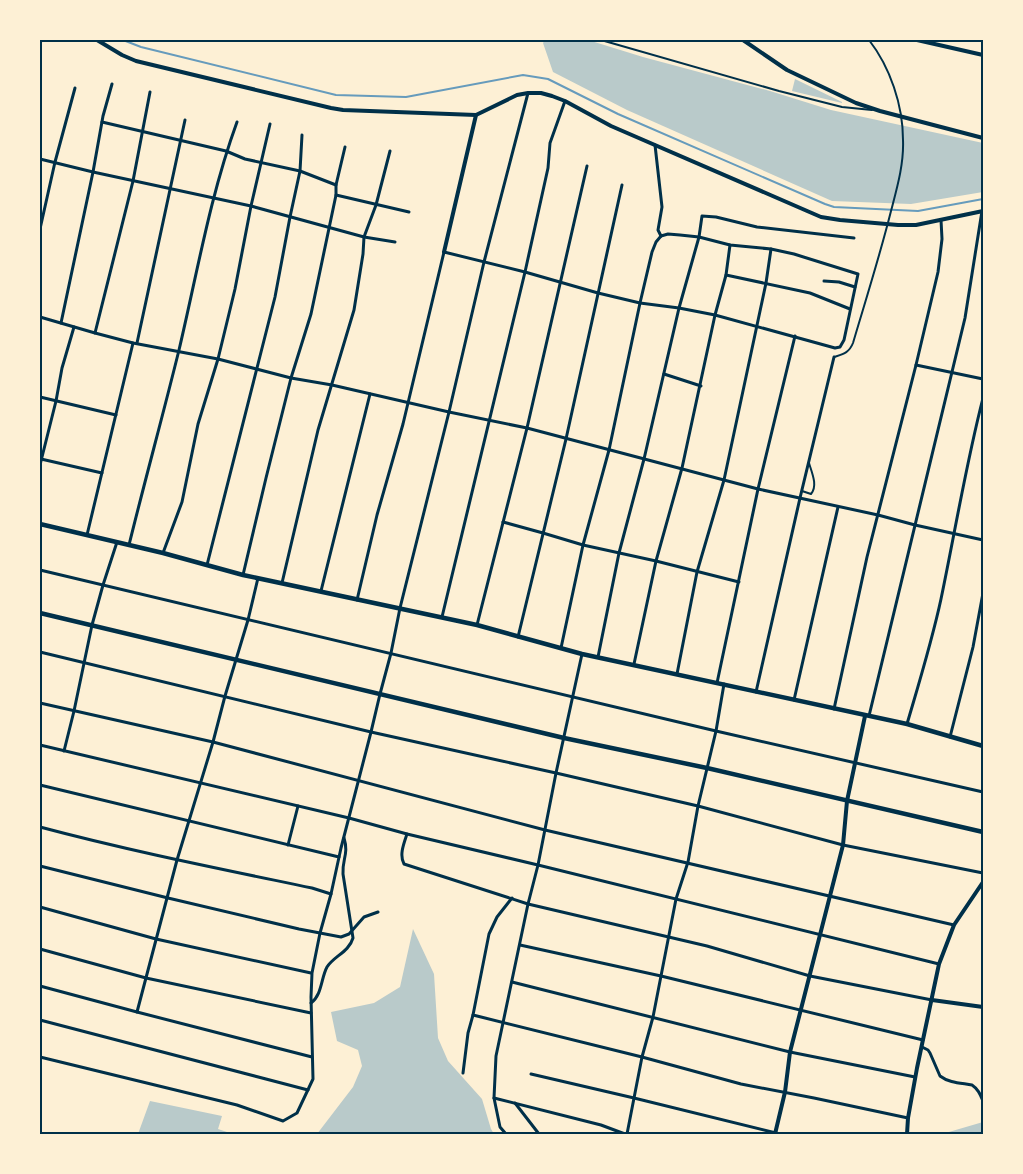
<svg xmlns="http://www.w3.org/2000/svg" width="1023" height="1174" font-family="'IBM Plex Sans',sans-serif">
	<rect width="100%" height="100%" fill="#fdf0d5"/>
	<g fill="#b9caca">
		<polygon points="545,40 588,40 643,57 770,91 831,110 983,143 983,192 911,204 832,201 627,110 553,72 543,43"/>
		<polygon points="795,79 842,102 842,103 792,91"/>
		<polygon points="413,929 434,974 438,1038 448,1061 482,1099 491,1129 494,1134 317,1134 353,1087 362,1066 358,1050 337,1041 331,1012 374,1003 400,987"/>
		<polygon points="150,1101 222,1116 218,1129 233,1134 138,1134"/>
		<polygon points="983,1122 983,1134 942,1134"/>
	</g>
	<g fill="none" stroke-linecap="round" stroke-linejoin="round">
		<polyline stroke="#669bbc" stroke-width="2" points="123,40 141,47 336,95 406,97 523,75 548,79 618,114 825,204 834,207 918,211 983,199"/>
		<g stroke="#003049" stroke-width="2">
			<polyline points="601,40 779,91 842,107 872,110"/>
			<path d="M834 357C843 354 849 353 853 343 866 299 880 255 891 211 897 188 904 164 903 140 903 105 890 67 869 40"/>
			<path d="M802 491 811 494C818 486 812 473 809 463"/>
		</g>
		<g stroke="#003049" stroke-width="3">
			<polyline points="102,122 226,151 245,159 300,171 336,185"/>
			<polyline points="655,145 662,207 658,230 661,236"/>
			<polyline points="40,159 93,172 251,206 364,237 395,242"/>
			<polyline points="336,195 409,212"/>
			<polyline points="40,229 55,162 75,88"/>
			<polyline points="726,275 810,293 850,309"/>
			<polyline points="824,281 839,282 855,287"/>
			<polyline points="40,317 95,333 133,343 218,359 291,378 332,385 449,412 527,428 758,489 878,515 915,525 983,540"/>
			<polyline points="61,323 93,172 103,116 112,84"/>
			<polyline points="95,333 133,181 150,92"/>
			<polyline points="137,343 185,120"/>
			<polyline points="916,365 983,379"/>
			<polyline points="664,374 701,386"/>
			<polyline points="40,397 116,415"/>
			<polyline points="41,459 102,473"/>
			<polyline points="40,465 56,401 62,368 74,327"/>
			<polyline points="503,522 543,533 583,545 656,561 739,582"/>
			<polyline points="87,535 133,343"/>
			<path d="M129 545C145 480 163 415 179 350 197 274 210 196 237 122"/>
			<polyline points="163,553 182,502 198,424 218,359 235,289 251,206 270,124"/>
			<polyline points="207,565 275,297 290,217 300,171 302,135"/>
			<polyline points="40,570 716,731 983,792"/>
			<polyline points="243,575 266,478 291,378 311,314 336,195 336,185 345,147"/>
			<polyline points="282,583 318,430 354,310 363,254 364,237 376,205 390,151"/>
			<polyline points="321,591 370,394"/>
			<polyline points="357,600 377,515 403,424 444,252 525,272 598,293 640,303 679,308 715,315 835,348 840,347 844,340 858,274 794,254 771,249 730,245 699,237 680,235 668,234 661,236"/>
			<polyline points="442,617 525,272 548,168 550,143 565,101"/>
			<polyline points="477,625 527,428 587,166"/>
			<polyline points="518,637 566,439 622,185"/>
			<polyline points="561,648 583,545 609,450 640,303 652,252 656,242 661,236"/>
			<polyline points="40,652 371,732 556,773 698,806 843,845 983,873"/>
			<polyline points="598,657 619,553 644,459 679,308 699,237 702,216 716,217 757,227 854,238"/>
			<polyline points="634,664 656,561 682,468 715,315 726,275 730,245"/>
			<polyline points="677,674 697,572 724,480 766,283 771,249"/>
			<polyline points="717,683 758,489 795,336"/>
			<polyline points="756,692 800,498 834,357"/>
			<polyline points="794,700 838,507"/>
			<polyline points="40,703 213,742 545,830 954,925"/>
			<polyline points="834,709 867,557 916,365 938,272 942,239 941,220"/>
			<polyline points="869,716 965,318 982,211"/>
			<path d="M907 724C919 683 932 641 941 599 955 532 966 464 983 398"/>
			<polyline points="950,737 973,647 983,593"/>
			<polyline points="40,745 349,818 407,834 538,865 939,964"/>
			<polyline points="64,751 74,711 92,625 103,585 117,542"/>
			<polyline points="40,785 339,857"/>
			<path d="M40 827C130 851 221 869 312 888L331 894"/>
			<path d="M407 834C404 843 399 855 404 864L528 904 707 946 810 976 932 1000"/>
			<polyline points="288,845 298,806"/>
			<polyline points="40,866 168,898 299,929 341,937 349,934 364,917 378,912"/>
			<polyline points="512,898 497,917 489,934 473,1015 642,1057 741,1084 814,1098 908,1118"/>
			<polyline points="40,907 156,939 311,973"/>
			<polyline points="520,945 661,976 923,1040"/>
			<polyline points="40,949 146,978 311,1013"/>
			<polyline points="512,982 790,1052 915,1077"/>
			<polyline points="40,986 137,1012 312,1057"/>
			<path d="M311 1003C322 995 321 978 327 967 334 956 349 952 353 938L343 874C342 859 349 854 344 838"/>
			<polyline points="137,1012 177,860 213,742 225,696 248,620 258,578"/>
			<polyline points="40,1020 308,1090"/>
			<path d="M922 1047 928 1050 930 1053 940 1076C949 1083 961 1083 972 1085 978 1089 980 1094 983 1101"/>
			<polyline points="40,1057 237,1105 283,1121 297,1113 313,1079 311,997 312,973 320,933 331,894 341,848 371,732 380,694 391,653 400,608 449,412 484,262 528,93"/>
			<polyline points="463,1073 468,1033 473,1015"/>
			<polyline points="531,1074 634,1098 780,1134"/>
			<polyline points="494,1098 601,1125 625,1134"/>
			<polyline points="515,1103 539,1134"/>
			<polyline points="506,1134 500,1127 494,1098 496,1056 528,904 538,865 556,773 582,654"/>
			<polyline points="627,1134 642,1057 653,1017 676,899 688,862 698,806 716,731 724,684"/>
		</g>
		<g stroke="#003049" stroke-width="4">
			<polyline points="97,40 122,55 136,61 331,108 343,110 476,115"/>
			<polyline points="743,40 787,70 856,103 880,111 983,138"/>
			<polyline points="917,40 983,55"/>
			<polyline points="40,41 42,40"/>
			<polyline points="444,252 476,115 517,95 528,93 541,93 552,96 565,101 611,126 821,217 840,220 898,225 916,225 983,211"/>
			<polyline points="932,1000 983,1007"/>
			<polyline points="775,1134 785,1092 790,1052 843,845 847,801 865,716"/>
			<polyline points="907,1134 908,1118 917,1068 939,964 954,925 983,882"/>
		</g>
		<g stroke="#003049" stroke-width="4.5">
			<polyline points="40,524 163,553 243,575 477,625 582,654 907,724 983,746"/>
			<polyline points="40,613 564,738 707,768 983,832"/>
		</g>
	</g>
	<rect width="1023" height="1174" fill="none" stroke="#fdf0d5" stroke-width="82"/>
	<rect x="41" y="41" width="941" height="1092" fill="none" stroke="#003049" stroke-width="2"/>
</svg>
